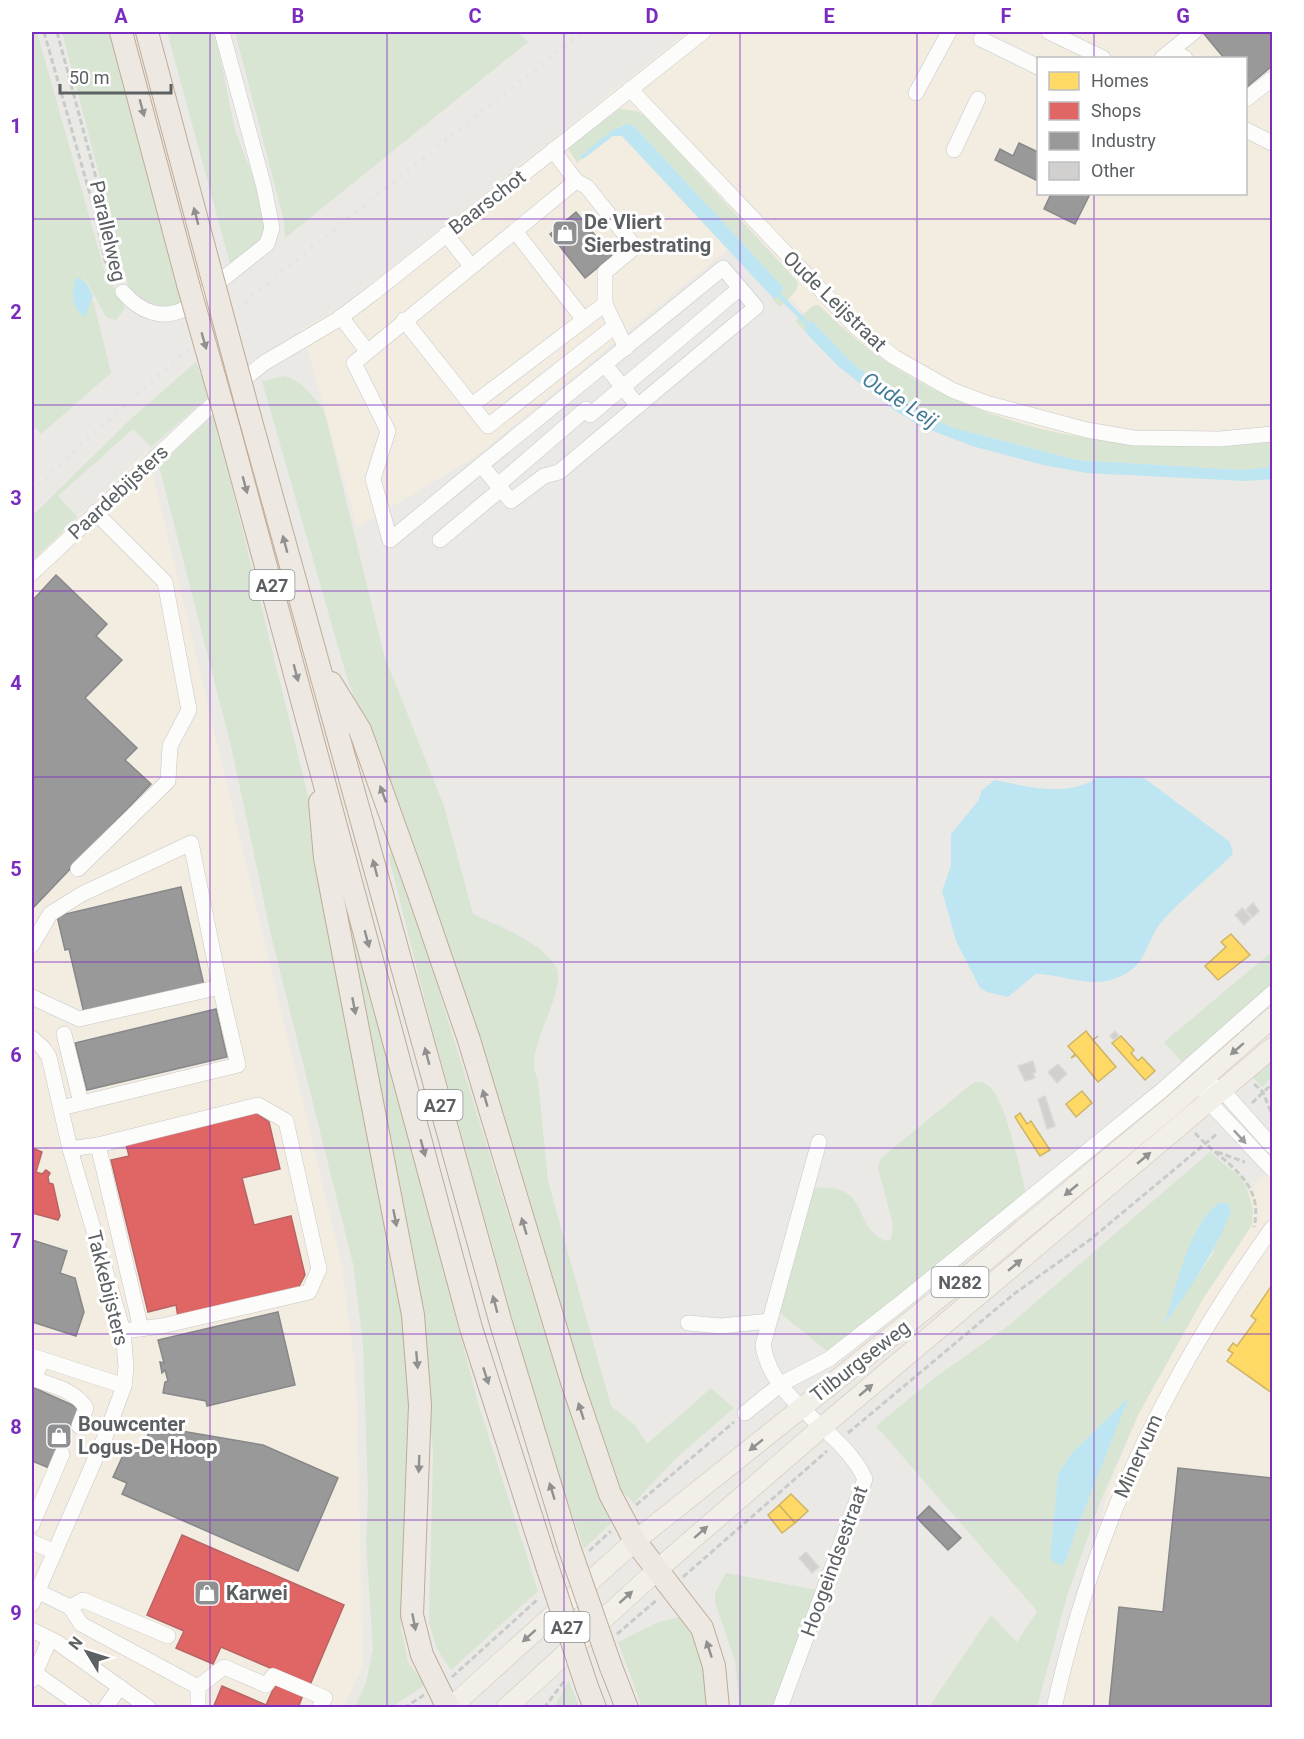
<svg xmlns="http://www.w3.org/2000/svg" width="1304" height="1739" font-family="Roboto,sans-serif">
	<rect width="100%" height="100%" fill="#ebe9e6"/>
	<g fill="#f3ece0" fill-rule="evenodd">
		<path d="M687 32H1272V467L954 428 812 321 738 241 474 458 357 527 302 329 341 307ZM1038 58H1246V194H1038Z"/>
		<polygon points="147,450 342,1266 354,1359 357,1409 363,1666 343,1707 32,1708 32,561"/>
		<polygon points="1272,1165 1272,1707 1054,1708 1108,1489 1211,1237"/>
	</g>
	<g fill="#d8e5d3" fill-rule="evenodd">
		<polygon points="32,32 37,32 104,269 125,308 116,320 106,317 83,275 94,304 111,373 41,434 32,425"/>
		<polygon points="62,32 109,32 186,308 181,312 157,306 130,293"/>
		<polygon points="167,32 215,32 235,130 261,197 271,238 232,271"/>
		<polygon points="235,32 518,32 528,42 285,238 284,221"/>
		<path d="M619 109 637 111 647 118 798 282 796 291 780 307 771 298 774 299 784 288 634 126C614 119 588 155 577 163L568 148Z"/>
		<path d="M814 305H819C937 427 1110 459 1272 442V467L1241 470 1077 460 954 428 930 418 852 363 812 322 805 329 806 333 795 321Z"/>
		<polygon points="196,362 209,396 151,447 133,429 58,496 78,517 32,561 32,516 134,416"/>
		<path d="M285 376C305 383 311 395 324 410L384 655 444 806 473 914C497 925 540 942 555 965 571 989 520 1052 538 1079L548 1181 611 1406 635 1425 647 1444 711 1388 734 1408 673 1461 634 1503 619 1489 378 760 347 678 262 381Z"/>
		<polygon points="214,414 310,804 400,1276 408,1364 408,1425 401,1627 408,1662 425,1685 392,1707 355,1707 366,1683 373,1649 366,1543 368,1494 363,1343 353,1264 271,935 232,750 159,466"/>
		<polygon points="395,849 558,1376 611,1523 584,1549 542,1425 522,1354 432,1028 388,854"/>
		<polygon points="338,874 479,1406 538,1591 451,1670 437,1649 429,1623 433,1454 427,1375"/>
		<polygon points="1269,954 1272,958 1272,986 1182,1062 1164,1042"/>
		<polygon points="1272,1058 1272,1077 1262,1087 1252,1077"/>
		<path d="M974 1082C980 1082 986 1082 991 1088 1007 1106 1020 1169 1026 1194L828 1352 774 1308 811 1188C873 1182 849 1224 886 1241L891 1239 893 1225 878 1168 881 1158Z"/>
		<path d="M1210 1152 1240 1177 1246 1186 1253 1209 1252 1225 1203 1299 1139 1413 1100 1502 1067 1596 1037 1707H929L991 1615 1017 1642 1037 1611 876 1426 933 1379 1009 1325ZM1219 1203H1228L1212 1255 1165 1322 1197 1228ZM1128 1398 1078 1525 1066 1561 1050 1559 1058 1475Z"/>
		<polygon points="726,1573 817,1590 773,1707 740,1707 735,1661 715,1602 715,1593"/>
		<polygon points="678,1617 686,1618 694,1627 714,1707 642,1707 618,1642 659,1622"/>
		<polygon points="569,1680 579,1707 554,1707"/>
	</g>
	<g fill="#bee5f2">
		<polygon points="627,124 634,126 784,288 774,299 622,136 613,136 583,159 580,157 611,131"/>
		<path d="M77 277 87 284 93 296 85 317C72 311 70 288 77 277Z"/>
		<polygon points="812,321 852,363 930,418 954,428 1077,460 1241,470 1272,467 1272,479 1246,481 1087,473 1043,465 972,446 920,426 893,409 839,367 806,333 805,329"/>
		<path d="M1098 777 1144 778 1230 842 1233 854C1211 876 1186 895 1165 918 1143 941 1151 966 1114 979 1090 988 1060 974 1036 974L1008 997 987 992 980 988 956 941 942 891 951 866V834L978 801 982 790 995 780C1028 787 1069 798 1098 777Z"/>
		<path d="M1219 1203H1228L1231 1211C1215 1253 1190 1288 1164 1325 1176 1290 1189 1223 1219 1203Z"/>
		<polygon points="1129,1397 1078,1525 1066,1561 1061,1566 1050,1559 1058,1475 1071,1454"/>
	</g>
	<g fill="#ffd966" stroke="#ceb565" stroke-width="1.5">
		<polygon points="1231,934 1250,955 1218,980 1205,966 1226,947 1221,942"/>
		<polygon points="1086,1031 1093,1040 1098,1036 1093,1040 1116,1067 1098,1082 1076,1055 1071,1058 1075,1054 1068,1046"/>
		<polygon points="1121,1036 1134,1050 1131,1053 1138,1061 1142,1057 1155,1071 1145,1080 1112,1043"/>
		<polygon points="1082,1091 1092,1103 1076,1117 1066,1104"/>
		<polygon points="1020,1113 1027,1124 1031,1121 1050,1150 1040,1156 1015,1117"/>
		<polygon points="1272,1285 1272,1393 1227,1361 1233,1353 1228,1350 1233,1343 1237,1346 1256,1320 1251,1316"/>
		<polygon points="791,1494 808,1511 795,1523 779,1505"/>
		<polygon points="779,1505 795,1523 782,1533 768,1515"/>
	</g>
	<g fill="#e06666" stroke="#b86465" stroke-width="1.5">
		<polygon points="256,1113 269,1122 280,1169 242,1178 254,1225 291,1216 305,1275 298,1288 178,1317 176,1305 148,1312 111,1160 129,1156 126,1144"/>
		<polygon points="32,1148 42,1152 36,1172 42,1174 46,1170 50,1173 48,1177 49,1183 53,1184 60,1216 58,1220 32,1213"/>
		<polygon points="182,1535 344,1605 310,1685 221,1647 213,1664 176,1648 184,1631 147,1615"/>
		<polygon points="276,1683 303,1695 298,1708 213,1708 222,1686 266,1705"/>
	</g>
	<g fill="#999" stroke="#878889" stroke-width="1.5">
		<polygon points="1207,32 1272,32 1272,66 1247,87 1246,58 1224,58 1204,34"/>
		<polygon points="1019,143 1038,152 1038,181 995,160 1000,149 1013,156"/>
		<polygon points="1051,194 1090,194 1075,224 1044,209"/>
		<polygon points="576,212 612,256 585,278 550,234"/>
		<polygon points="56,575 107,624 96,636 122,660 85,698 137,748 125,760 151,784 32,909 32,601"/>
		<polygon points="181,887 204,985 84,1013 69,949 65,950 57,916"/>
		<polygon points="216,1009 227,1057 87,1090 75,1043"/>
		<polygon points="32,1240 67,1251 60,1273 75,1278 84,1312 76,1336 32,1322"/>
		<polygon points="278,1312 295,1385 207,1406 206,1401 163,1393 165,1382 168,1381 165,1370 162,1373 160,1362 164,1363 158,1340"/>
		<polygon points="32,1387 79,1408 65,1440 68,1441 64,1449 52,1469 32,1461"/>
		<polygon points="152,1426 263,1445 338,1478 298,1571 122,1494 127,1483 113,1477 129,1442 142,1448"/>
		<polygon points="1178,1468 1272,1478 1272,1708 1109,1708 1119,1607 1163,1612"/>
		<polygon points="929,1506 961,1538 948,1550 917,1518"/>
	</g>
	<g fill="none" stroke-linecap="round" stroke-linejoin="round">
		<polyline stroke="#bee5f2" stroke-width="4.5" points="776,292 812,329"/>
	</g>
	<g fill="#d2d0cf" stroke="#dad8d6" stroke-width="1.5">
		<polygon points="1253,903 1259,911 1253,917 1246,910"/>
		<polygon points="1242,908 1251,918 1244,925 1235,915"/>
		<polygon points="1115,1031 1119,1036 1114,1040 1110,1036"/>
		<polygon points="1033,1061 1036,1072 1033,1073 1035,1078 1025,1081 1018,1066"/>
		<polygon points="1058,1064 1067,1074 1057,1083 1048,1072"/>
		<polygon points="1045,1096 1055,1126 1047,1129 1038,1099"/>
		<polygon points="806,1552 819,1567 812,1573 799,1558"/>
	</g>
	<g fill="none" stroke-linecap="round" stroke-linejoin="round">
		<g stroke="#c7c7c6" stroke-width="16">
			<g id="minor">
				<polyline points="1049,32 1103,58"/>
				<polyline points="981,39 1038,67"/>
				<polyline points="1171,51 1185,58"/>
				<polyline points="1162,58 1194,32"/>
				<polyline points="630,89 856,327 894,357 952,390 986,403 1087,430 1134,438 1220,439 1272,434"/>
				<polyline points="916,93 949,32"/>
				<polyline points="1246,99 1272,79"/>
				<polyline points="1246,130 1272,143"/>
				<polyline points="553,150 576,181 587,187 635,247 605,272 605,304 626,348"/>
				<polyline points="954,150 978,99"/>
				<polyline points="515,231 584,320"/>
				<polyline points="446,234 471,266"/>
				<polygon points="723,268 756,307 559,472 544,476 511,501 481,465"/>
				<path d="M123 292C140 312 163 321 186 308L267 244 272 228 264 187 222 32"/>
				<polyline points="341,317 367,351"/>
				<polyline points="404,320 488,426 615,326"/>
				<polyline points="605,365 638,406"/>
				<polyline points="472,405 605,304"/>
				<polyline points="590,415 740,288"/>
				<polyline points="481,465 390,540 373,479 388,431 354,363 576,181"/>
				<polyline points="498,485 586,409"/>
				<polyline points="440,540 501,489"/>
				<polyline points="32,573 204,412 264,363 337,320 373,293 703,32"/>
				<polyline points="78,869 168,781 170,746 189,710 165,582 95,512"/>
				<polyline points="32,945 50,914 82,894 191,843 220,987 79,1019 32,997"/>
				<polyline points="64,1034 81,1103"/>
				<polyline points="32,1038 43,1048 49,1057 70,1149 123,1331 126,1367 124,1386 107,1432 32,1604"/>
				<polyline points="1202,1080 1210,1103 1272,1169"/>
				<polyline points="1212,1085 1223,1091 1272,1146"/>
				<polyline points="61,1108 238,1065 220,987"/>
				<polyline points="98,1145 141,1329"/>
				<polyline points="70,1149 98,1145 258,1105 286,1121 319,1269 309,1292 162,1326 123,1331"/>
				<polyline points="688,1323 721,1326 768,1321"/>
				<polyline points="32,1356 124,1386"/>
				<path d="M42 1360 34 1379C53 1386 75 1390 86 1408L79 1426"/>
				<polyline points="745,1413 781,1384 829,1359 902,1302 1160,1092 1272,993"/>
				<polyline points="32,1525 62,1454"/>
				<polyline points="32,1542 55,1552"/>
				<polyline points="37,1591 70,1607 83,1600 168,1636"/>
				<polyline points="70,1607 81,1624 198,1687"/>
				<polyline points="32,1630 58,1643 149,1708"/>
				<polyline points="35,1673 84,1708"/>
				<polyline points="32,1680 50,1639"/>
				<polyline points="105,1708 120,1687"/>
				<polyline points="198,1708 198,1687 224,1667 266,1685 273,1676 325,1698 319,1708"/>
				<path d="M780 1708 865 1479C842 1428 772 1404 763 1345L819 1142"/>
				<path d="M1054 1708C1095 1524 1164 1380 1272 1228"/>
			</g>
		</g>
		<g stroke="#d1c5b6" stroke-width="21">
			<g id="major">
				<polyline points="450,1708 635,1541 973,1271 1172,1106 1272,1018"/>
				<polyline points="506,1708 657,1570 821,1428 1272,1048"/>
			</g>
		</g>
		<g stroke="#bfab97" stroke-width="24">
			<g id="highway">
				<polyline points="121,32 188,284"/>
				<polyline points="147,32 211,273"/>
				<polyline points="249,414 500,1320 569,1547"/>
				<polyline points="229,429 471,1328 547,1566"/>
				<polyline points="331,683 360,730 419,894 469,1040 572,1382 610,1494 635,1541 702,1628 714,1666 718,1708"/>
				<polyline points="320,802 325,858 413,1315 420,1405 412,1615 422,1655 448,1708"/>
				<polyline points="611,1667 627,1708"/>
				<polyline points="587,1687 595,1708"/>
			</g>
		</g>
		<g stroke="#c7ccc9" stroke-width="3" stroke-dasharray="6 3" stroke-linecap="butt">
			<polyline points="44,32 95,212 105,261 115,280"/>
			<polyline points="57,32 103,204 119,279"/>
			<polyline points="1254,1084 1263,1092 1272,1115"/>
			<polyline points="1252,1103 1272,1084"/>
			<path d="M1195 1133C1222 1163 1265 1179 1254 1227"/>
			<polyline points="1217,1152 1245,1162"/>
			<polyline points="848,1433 1014,1294 1091,1239 1218,1133"/>
			<polyline points="636,1505 734,1422"/>
			<polyline points="589,1551 611,1531"/>
			<polyline points="683,1577 827,1451"/>
			<polyline points="617,1634 658,1599"/>
			<polyline points="452,1677 538,1599"/>
			<polyline points="404,1708 424,1695"/>
			<polyline points="544,1708 565,1680"/>
		</g>
		<use href="#minor" stroke="#fcfcfb" stroke-width="15"/>
		<use href="#major" stroke="#f2eee8" stroke-width="20"/>
		<use href="#highway" stroke="#eee8e2" stroke-width="22"/>
		<path stroke="#e2e2e2" stroke-width="4.5" stroke-dasharray="1.5 8" stroke-linecap="butt" d="M32 491C204 326 396 181 582 32"/>
		<g stroke="#bfab97" stroke-width="24" stroke-linecap="butt">
			<g id="highway-bridge">
				<polyline points="211,273 249,414"/>
				<polyline points="188,284 229,429"/>
				<polyline points="569,1547 611,1667"/>
				<polyline points="547,1566 587,1687"/>
			</g>
		</g>
		<use href="#highway-bridge" stroke="#eee8e2" stroke-width="22"/>
	</g>
	<defs><path id="oneway-solid" d="M-6-.8H1V-3.2L6.5 0L1 3.2V.8H-6Z" transform="scale(1.5)"/></defs>
	<g fill="#8f908f">
		<use href="#oneway-solid" transform="translate(142 108) rotate(75)"/>
		<use href="#oneway-solid" transform="translate(196 216) rotate(-105)"/>
		<use href="#oneway-solid" transform="translate(204 341) rotate(74)"/>
		<use href="#oneway-solid" transform="translate(245 485) rotate(75)"/>
		<use href="#oneway-solid" transform="translate(285 544) rotate(-105)"/>
		<use href="#oneway-solid" transform="translate(296 673) rotate(75)"/>
		<use href="#oneway-solid" transform="translate(383 794) rotate(-110)"/>
		<use href="#oneway-solid" transform="translate(375 868) rotate(-105)"/>
		<use href="#oneway-solid" transform="translate(367 939) rotate(75)"/>
		<use href="#oneway-solid" transform="translate(354 1006) rotate(79)"/>
		<use href="#oneway-solid" transform="translate(427 1056) rotate(-105)"/>
		<use href="#oneway-solid" transform="translate(485 1098) rotate(-106)"/>
		<use href="#oneway-solid" transform="translate(423 1148) rotate(75)"/>
		<use href="#oneway-solid" transform="translate(395 1218) rotate(79)"/>
		<use href="#oneway-solid" transform="translate(524 1226) rotate(-107)"/>
		<use href="#oneway-solid" transform="translate(495 1304) rotate(-105)"/>
		<use href="#oneway-solid" transform="translate(417 1360) rotate(85)"/>
		<use href="#oneway-solid" transform="translate(486 1376) rotate(72)"/>
		<use href="#oneway-solid" transform="translate(581 1411) rotate(-108)"/>
		<use href="#oneway-solid" transform="translate(419 1464) rotate(92)"/>
		<use href="#oneway-solid" transform="translate(552 1491) rotate(-107)"/>
		<use href="#oneway-solid" transform="translate(414 1622) rotate(79)"/>
		<use href="#oneway-solid" transform="translate(709 1649) rotate(-108)"/>
	</g>
	<g fill="#909292">
		<use href="#oneway-solid" transform="translate(1237 1049) rotate(139)"/>
		<use href="#oneway-solid" transform="translate(1144 1158) rotate(-40)"/>
		<use href="#oneway-solid" transform="translate(1071 1190) rotate(140)"/>
		<use href="#oneway-solid" transform="translate(1015 1265) rotate(-40)"/>
		<use href="#oneway-solid" transform="translate(866 1390) rotate(-40)"/>
		<use href="#oneway-solid" transform="translate(756 1445) rotate(141)"/>
		<use href="#oneway-solid" transform="translate(701 1532) rotate(-41)"/>
		<use href="#oneway-solid" transform="translate(626 1597) rotate(-42)"/>
		<use href="#oneway-solid" transform="translate(529 1636) rotate(138)"/>
	</g>
	<use fill="#9c9ea0" href="#oneway-solid" transform="translate(1240 1137) rotate(47)"/>
	<path fill="none" stroke="#7b2cbf" stroke-width="1.5" stroke-opacity="0.55" d="M210 32V1708M387 32V1708M564 32V1708M740 32V1708M917 32V1708M1094 32V58M1094 194V1708M32 219H1272M32 405H1272M32 591H1272M32 777H1272M32 962H1272M32 1148H1272M32 1334H1272M32 1520H1272"/>
	<defs>
		<g id="shop-square" transform="scale(1.35)"><rect x="-9" y="-9" width="18" height="18" rx="4" fill="#8e9091" stroke="#fff"/><path d="M-5-2.5h2.3a2.7 3.5 0 0 1 5.4 0H5L5.5 6h-11ZM-1.5-2.5h3a1.5 2.3 0 0 0-3 0Z" fill="#fff"/></g>
	</defs>
	<g fill-rule="evenodd">
		<use href="#shop-square" x="565" y="233"/>
		<use href="#shop-square" x="59" y="1436"/>
		<use href="#shop-square" x="207" y="1593"/>
	</g>
	<g text-anchor="middle" dominant-baseline="central" stroke-width="6" stroke-linejoin="round" paint-order="stroke">
		<g fill="#fff" stroke="#8d9092" stroke-width="1.5">
			<rect x="249.5" y="570" width="45" height="30" rx="4.5"/>
			<rect x="417.5" y="1090" width="45" height="30" rx="4.5"/>
			<rect x="931.5" y="1267" width="57" height="30" rx="4.5"/>
			<rect x="544.5" y="1612" width="45" height="30" rx="4.5"/>
		</g>
		<g font-size="18" font-weight="bold" fill="#5c6063">
			<text x="272" y="585">A27</text>
			<text x="440" y="1105">A27</text>
			<text x="960" y="1282">N282</text>
			<text x="567" y="1627">A27</text>
		</g>
		<g font-size="20" fill="#5c6063" stroke="#fff">
			<text transform="translate(487 202) rotate(-38)">Baarschot</text>
			<text transform="translate(108 231) rotate(77)">Parallelweg</text>
			<text transform="translate(835 301) rotate(44)">Oude Leijstraat</text>
			<text transform="translate(118 492) rotate(-43)">Paardebijsters</text>
			<text transform="translate(108 1288) rotate(76)">Takkebijsters</text>
			<text transform="translate(860 1361) rotate(-38)">Tilburgseweg</text>
			<text transform="translate(1138 1456) rotate(-66)">Minervum</text>
			<text transform="translate(834 1561) rotate(-70)">Hoogeindsestraat</text>
		</g>
		<g font-size="20" font-weight="bold" fill="#5c6063" stroke="#fff" text-anchor="start">
			<text x="584" y="222">De Vliert<tspan x="584" dy="23">Sierbestrating</tspan></text>
			<text x="78" y="1424">Bouwcenter<tspan x="78" dy="23">Logus-De Hoop</tspan></text>
			<text x="226" y="1593">Karwei</text>
		</g>
		<g font-size="21" font-style="italic" fill="#437b97" stroke="#fff">
			<text transform="translate(900 400) rotate(33)">Oude Leij</text>
		</g>
	</g>
	<rect width="1304" height="1739" fill="none" stroke="#ffffff" stroke-width="66"/>
	<rect x="1037" y="57" width="210" height="138" fill="#ffffff" stroke="#bebfc1" stroke-width="1.5"/>
	<rect x="1049" y="72" width="30" height="18" fill="#ffd966" stroke="#bebfc1" stroke-width="1.5"/>
	<text x="1091" y="87" font-size="18" fill="#5c6063">Homes</text>
	<rect x="1049" y="102" width="30" height="18" fill="#e06666" stroke="#bebfc1" stroke-width="1.5"/>
	<text x="1091" y="117" font-size="18" fill="#5c6063">Shops</text>
	<rect x="1049" y="132" width="30" height="18" fill="#999999" stroke="#bebfc1" stroke-width="1.5"/>
	<text x="1091" y="147" font-size="18" fill="#5c6063">Industry</text>
	<rect x="1049" y="162" width="30" height="18" fill="#d2d0cf" stroke="#bebfc1" stroke-width="1.5"/>
	<text x="1091" y="177" font-size="18" fill="#5c6063">Other</text>
	<g transform="translate(87 1652) rotate(308)" stroke="#ffffff" stroke-width="4.5" paint-order="stroke">
	<path d="M0-4.5L10 22L0 15L-10 22Z" fill="#5c6063"/>
	<text y="-9" font-size="16" font-weight="bold" text-anchor="middle" fill="#5c6063">N</text>
	</g>
	<path d="M60 84v9h111v-9" fill="none" stroke="#5c6063" stroke-width="3"/>
	<text x="69" y="84" font-size="18" fill="#5c6063" stroke="#ffffff" stroke-width="4.5" paint-order="stroke">50 m</text>
	<rect x="33" y="33" width="1238" height="1673" fill="none" stroke="#7b2cbf" stroke-width="2"/>
	<g font-size="20" text-anchor="middle" font-weight="bold" fill="#7b2cbf">
		<text x="121" y="23">A</text>
		<text x="298" y="23">B</text>
		<text x="475" y="23">C</text>
		<text x="652" y="23">D</text>
		<text x="829" y="23">E</text>
		<text x="1006" y="23">F</text>
		<text x="1183" y="23">G</text>
		<text x="16" y="133">1</text>
		<text x="16" y="319">2</text>
		<text x="16" y="505">3</text>
		<text x="16" y="690">4</text>
		<text x="16" y="876">5</text>
		<text x="16" y="1062">6</text>
		<text x="16" y="1248">7</text>
		<text x="16" y="1434">8</text>
		<text x="16" y="1620">9</text>
	</g>
</svg>
